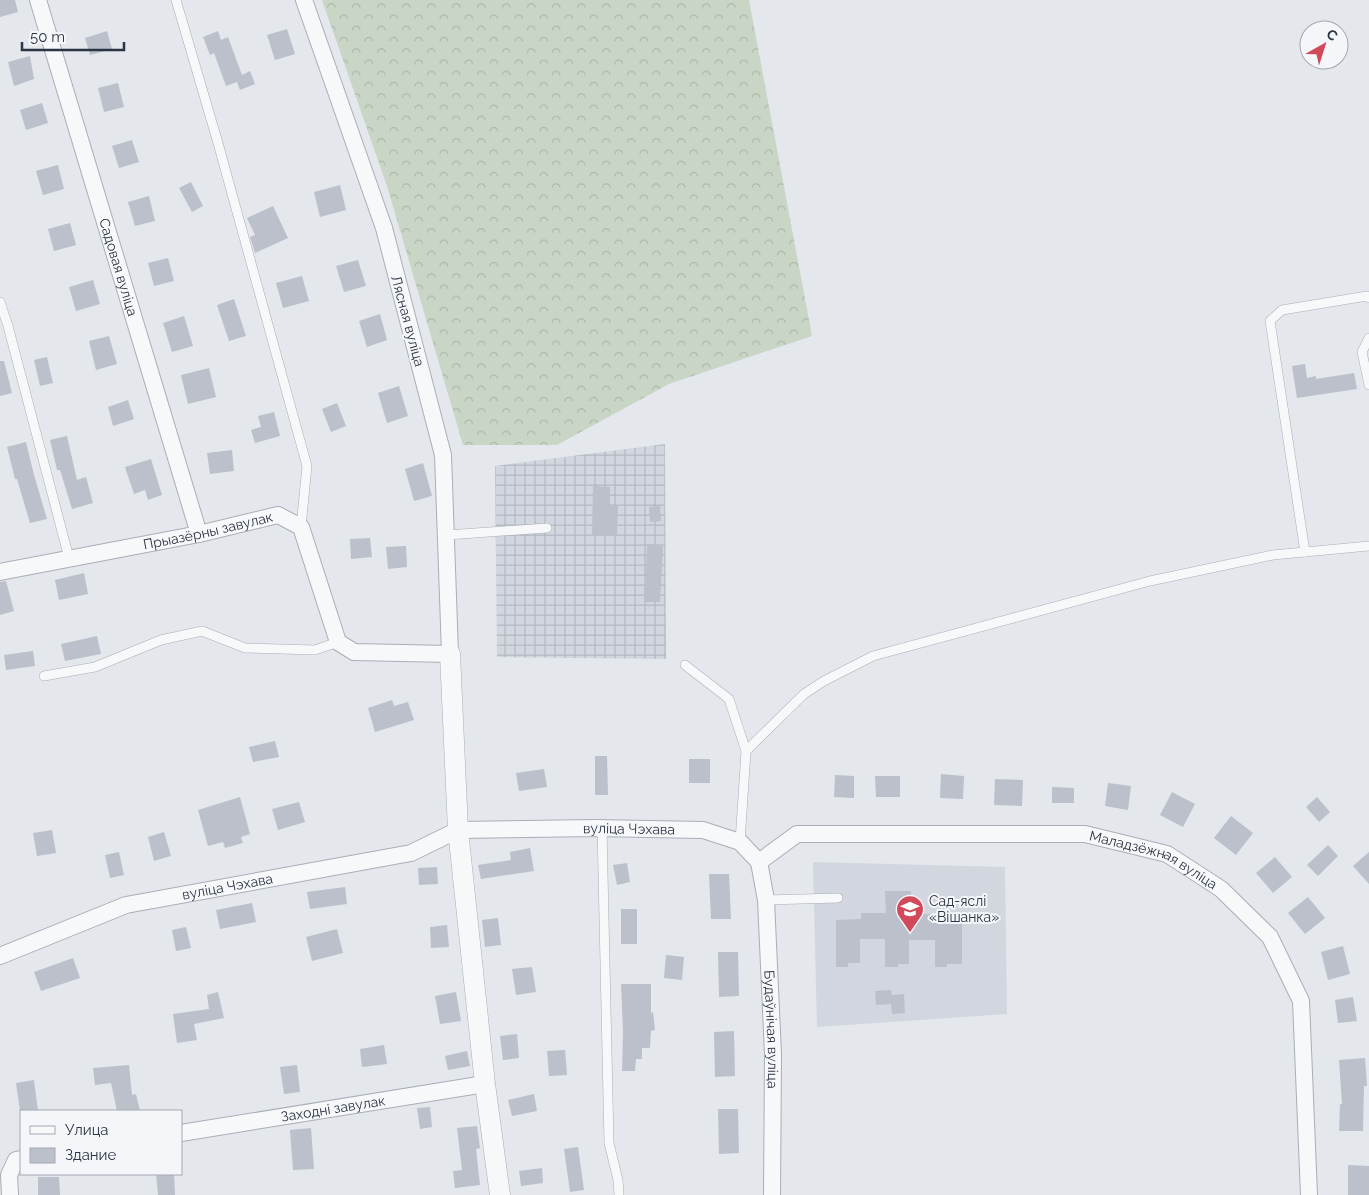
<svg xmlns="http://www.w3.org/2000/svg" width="1369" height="1195" font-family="Raleway,sans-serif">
	<defs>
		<pattern id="industrial-grid" width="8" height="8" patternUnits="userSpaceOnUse" patternTransform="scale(1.25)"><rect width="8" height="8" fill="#d2d6de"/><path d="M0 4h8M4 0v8" fill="none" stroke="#b4b8c0"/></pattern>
		<pattern id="forest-crowns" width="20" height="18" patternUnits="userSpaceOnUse" patternTransform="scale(1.25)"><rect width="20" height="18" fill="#c9d6c5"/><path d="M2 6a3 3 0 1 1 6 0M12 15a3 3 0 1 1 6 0" fill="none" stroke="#adb8ab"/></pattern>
	</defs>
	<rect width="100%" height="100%" fill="#e4e7ec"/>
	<polygon fill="#d2d6de" points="813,862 1005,867 1007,1014 817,1027"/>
	<polygon fill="url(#industrial-grid)" points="665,444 666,659 497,657 495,466"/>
	<polygon fill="url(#forest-crowns)" points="322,0 749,0 812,336 669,384 557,445 463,445 387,186"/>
	<g fill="#bbc0ca">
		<polygon points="0,0 15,0 18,12 0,17"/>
		<polygon points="287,29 295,54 275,60 267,35"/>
		<polygon points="107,31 112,49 90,55 85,38"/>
		<polygon points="218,31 221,40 228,37 242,75 250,71 255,84 240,90 237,82 226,86 214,53 210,55 203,37"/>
		<polygon points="30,56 34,79 14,86 8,62"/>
		<polygon points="118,83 124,107 104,112 98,88"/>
		<polygon points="42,103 48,123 26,130 20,110"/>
		<polygon points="132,140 139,162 119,168 112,146"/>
		<polygon points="58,165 64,189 43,195 36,171"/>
		<polygon points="191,182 203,206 192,212 179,188"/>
		<polygon points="340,185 346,210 320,217 314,192"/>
		<polygon points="149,196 155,221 135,226 128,202"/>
		<polygon points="273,206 288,238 255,253 250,237 255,235 247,218"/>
		<polygon points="70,223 76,245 54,251 48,229"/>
		<polygon points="168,258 174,281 154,286 148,263"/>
		<polygon points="358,260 366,286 344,292 336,266"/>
		<polygon points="302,276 309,301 283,308 276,283"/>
		<polygon points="93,280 100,304 76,311 69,287"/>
		<polygon points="234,299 246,336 229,341 217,305"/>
		<polygon points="380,314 387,340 367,347 359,321"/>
		<polygon points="184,316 193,346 172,352 163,323"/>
		<polygon points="109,336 117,364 96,370 89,341"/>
		<polygon points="47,357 53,383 40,386 34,360"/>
		<polygon points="0,361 4,361 12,393 0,396"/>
		<polygon points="1305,364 1307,378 1316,376 1316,379 1354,373 1357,389 1297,398 1292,366"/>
		<polygon points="209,368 216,397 188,404 181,375"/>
		<polygon points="399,386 408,416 387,423 378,393"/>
		<polygon points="128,400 134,419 113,426 108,407"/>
		<polygon points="337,403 346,426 331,432 322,409"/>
		<polygon points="274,412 280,436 255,443 251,430 261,427 258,416"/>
		<polygon points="67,436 77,480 86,477 93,503 72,509 60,470 57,470 50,440"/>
		<polygon points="26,442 34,475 47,519 30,523 17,479 15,479 7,447"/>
		<polygon points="232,450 234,471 210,474 207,453"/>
		<polygon points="151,459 162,495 148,500 145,490 134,494 125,467"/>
		<polygon points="423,463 432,496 414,501 405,469"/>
		<polygon points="593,486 610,487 610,506 618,506 617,535 592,534"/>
		<polygon points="660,506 661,521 650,522 649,507"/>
		<polygon points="370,538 372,557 351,559 350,539"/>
		<polygon points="647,544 663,545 660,602 645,602"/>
		<polygon points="406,546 407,567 388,569 386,547"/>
		<polygon points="84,573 88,594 59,600 55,580"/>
		<polygon points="6,581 14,611 0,615 0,582"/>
		<polygon points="97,636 101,654 65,661 61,644"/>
		<polygon points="33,651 35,666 6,670 4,655"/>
		<polygon points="392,700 394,706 408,702 414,720 375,732 368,708"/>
		<polygon points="275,741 279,757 253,762 249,747"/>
		<polygon points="595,756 607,756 608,795 595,795"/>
		<rect x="689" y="759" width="21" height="24"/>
		<polygon points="544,769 547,787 519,791 516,773"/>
		<polygon points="941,774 964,776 963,799 940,798"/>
		<polygon points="835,775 854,776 854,798 834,797"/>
		<polygon points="875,776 900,776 900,797 876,797"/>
		<polygon points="995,779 1023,780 1022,806 994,805"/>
		<polygon points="1108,783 1131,786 1128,810 1105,806"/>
		<polygon points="1052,787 1074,788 1074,803 1052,803"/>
		<polygon points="1172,792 1195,804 1183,827 1160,815"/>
		<polygon points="240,797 250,834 241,837 243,843 225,848 223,842 208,846 198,810"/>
		<polygon points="1317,797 1330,812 1319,822 1306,807"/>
		<polygon points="299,802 305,822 278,830 272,809"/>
		<polygon points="1231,816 1253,833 1236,855 1214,838"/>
		<polygon points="52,830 56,853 37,856 33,833"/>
		<polygon points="164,832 171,856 154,861 148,837"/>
		<polygon points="1328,845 1338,856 1318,876 1307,865"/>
		<polygon points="530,848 534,871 481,879 478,865 511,860 510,852"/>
		<polygon points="119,852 124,875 110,878 105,855"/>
		<polygon points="1369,852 1369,884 1353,866"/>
		<polygon points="1275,857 1292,877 1273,893 1256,873"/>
		<polygon points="627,863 630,882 617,885 613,865"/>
		<polygon points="437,867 438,884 419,885 418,868"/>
		<polygon points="709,874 729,874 731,919 711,919"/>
		<polygon points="345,887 347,904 310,909 307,892"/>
		<polygon points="885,891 911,891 911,914 935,914 935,920 962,920 962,964 947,964 947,967 935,967 935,940 909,940 909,964 898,964 898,967 885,967 885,939 860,939 860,963 848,963 848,967 836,967 836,920 861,919 861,913 886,913"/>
		<polygon points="1308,897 1325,918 1305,934 1288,913"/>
		<polygon points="252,903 256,922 220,929 216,910"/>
		<rect x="621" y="909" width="16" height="35"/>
		<polygon points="498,918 501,945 485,947 482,920"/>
		<polygon points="447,925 449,947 431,948 430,927"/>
		<polygon points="186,927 191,948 176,951 172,930"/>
		<polygon points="337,929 343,953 312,961 306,937"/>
		<polygon points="1343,946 1350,974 1328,980 1321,952"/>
		<polygon points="718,952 738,952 739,996 719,997"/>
		<polygon points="666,955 684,957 682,980 664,978"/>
		<polygon points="73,958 80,978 41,991 34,972"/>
		<polygon points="532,967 536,992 516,995 512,969"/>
		<polygon points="621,984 651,984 651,1013 653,1012 655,1030 651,1031 650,1048 642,1048 642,1059 636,1059 635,1071 622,1071 623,1032"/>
		<polygon points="891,990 892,995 904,994 905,1013 892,1014 891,1004 876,1005 875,991"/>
		<polygon points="218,992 224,1018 194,1024 197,1040 177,1043 173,1014 209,1009 207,995"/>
		<polygon points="456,992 461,1021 440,1024 435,996"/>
		<polygon points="1353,997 1357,1021 1338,1023 1335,1000"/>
		<polygon points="734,1031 735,1076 715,1077 714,1032"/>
		<polygon points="517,1034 519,1058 503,1060 500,1036"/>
		<polygon points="384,1045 387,1064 362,1067 360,1049"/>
		<polygon points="565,1050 567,1075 549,1076 547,1051"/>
		<polygon points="467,1051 470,1066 448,1070 445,1056"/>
		<polygon points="1365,1058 1367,1086 1364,1086 1363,1131 1339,1131 1340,1104 1342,1104 1339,1060"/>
		<polygon points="129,1065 132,1095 136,1094 140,1111 117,1111 111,1083 95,1085 93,1068"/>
		<polygon points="297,1065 300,1092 284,1094 280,1067"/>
		<polygon points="34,1080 38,1111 20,1111 16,1083"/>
		<polygon points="534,1094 537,1111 512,1116 508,1100"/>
		<polygon points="430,1107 432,1127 420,1129 417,1108"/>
		<polygon points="718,1109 738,1109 739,1153 719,1154"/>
		<polygon points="477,1126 480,1148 476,1149 480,1185 455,1188 453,1171 462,1170 457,1128"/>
		<polygon points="311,1128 314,1169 293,1170 290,1130"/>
		<polygon points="578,1147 584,1190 570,1192 564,1149"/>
		<polygon points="1348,1165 1369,1166 1369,1195 1348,1195"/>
		<polygon points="542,1168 543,1183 521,1186 519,1171"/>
		<polygon points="156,1174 174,1174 175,1195 158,1195"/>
		<polygon points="38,1177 59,1177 60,1195 38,1195"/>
	</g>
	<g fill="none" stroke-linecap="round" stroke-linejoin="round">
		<g stroke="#a9aeb7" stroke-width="10">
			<g id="service">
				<polyline points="176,0 218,143 307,466 301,527"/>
				<polyline points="0,302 8,326 69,558"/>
				<polyline points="1369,338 1362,352 1369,385"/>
				<polyline points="447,535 547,528"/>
				<polyline points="1305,552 1270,321 1282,310 1367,296 1369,298"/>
				<polyline points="685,665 729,699 746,751 740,842"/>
				<polyline points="44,676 95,667 161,640 202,631 245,648 315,650 338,642"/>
				<polyline points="746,751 804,694 824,681 873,656 1150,581 1273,555 1369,546"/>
				<polyline points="602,828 609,1143 618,1180 619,1195"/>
				<polyline points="766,900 838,898"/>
			</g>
		</g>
		<g stroke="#a9aeb7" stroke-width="18">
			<g id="minor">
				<path id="s1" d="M38 0 199 534"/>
				<path id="s2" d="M0 572 199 534 278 515 301 527 338 642 354 652 450 654 443 455 384 228 304 0"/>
				<path id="s3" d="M759 862 797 834H1085L1167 854 1221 889 1270 937 1301 1001 1309 1195"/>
				<path id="s4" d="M759 862 766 900 773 1054 772 1195"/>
				<path id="s5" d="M0 956 126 905 411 853 458 830 595 828 703 830 740 842 759 862"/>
				<path id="s6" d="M181 1133 485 1084"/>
				<polyline points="10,1195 9,1175 16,1160 21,1159"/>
			</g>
		</g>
		<g stroke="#a9aeb7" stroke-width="21">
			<polyline id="tertiary" points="450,654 458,830 485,1084 500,1195"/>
		</g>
		<use href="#service" stroke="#f7f8fa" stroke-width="9"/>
		<use href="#minor" stroke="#f7f8fa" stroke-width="16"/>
		<use href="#tertiary" stroke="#f7f8fa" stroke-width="20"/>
	</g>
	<defs>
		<g id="school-pin" transform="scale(1.4375)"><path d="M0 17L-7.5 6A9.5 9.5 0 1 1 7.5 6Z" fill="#d1495b" stroke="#f4f6f9"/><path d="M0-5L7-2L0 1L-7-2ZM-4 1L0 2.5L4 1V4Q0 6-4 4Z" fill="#fff"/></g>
	</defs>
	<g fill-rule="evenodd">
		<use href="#school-pin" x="910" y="909"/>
	</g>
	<g text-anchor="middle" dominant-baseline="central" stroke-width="4" stroke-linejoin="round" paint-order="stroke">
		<g font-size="14" fill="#2b3445" stroke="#f4f6f9">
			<text stroke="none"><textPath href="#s1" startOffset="279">Садовая вуліца</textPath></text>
			<text transform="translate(408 321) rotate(75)">Лясная вуліца</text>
			<text stroke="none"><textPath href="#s2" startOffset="212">Прыазёрны завулак</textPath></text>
			<text stroke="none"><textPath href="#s5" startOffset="649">вуліца Чэхава</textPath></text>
			<text stroke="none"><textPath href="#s3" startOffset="409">Маладзёжная вуліца</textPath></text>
			<text stroke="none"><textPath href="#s5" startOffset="239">вуліца Чэхава</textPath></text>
			<text stroke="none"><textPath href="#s4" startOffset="168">Будаўнічая вуліца</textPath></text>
			<text stroke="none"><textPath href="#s6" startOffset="154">Заходні завулак</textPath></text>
		</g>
		<g font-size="14" fill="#2b3445" stroke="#f4f6f9" text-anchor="start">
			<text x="929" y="901">Сад-яслі<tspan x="929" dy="16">«Вішанка»</tspan></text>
		</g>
	</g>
	<rect x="20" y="1110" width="162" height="65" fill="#f4f6f9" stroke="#a4a8b1"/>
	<rect x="30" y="1126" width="25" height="8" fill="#f7f8fa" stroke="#a4a8b1"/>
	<text x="65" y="1135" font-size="15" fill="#2b3445">Улица</text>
	<rect x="30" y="1148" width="25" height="15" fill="#bbc0ca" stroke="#a4a8b1"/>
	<text x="65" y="1160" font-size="15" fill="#2b3445">Здание</text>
	<g transform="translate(1324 45) rotate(39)"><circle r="24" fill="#f4f6f9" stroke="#a4a8b1"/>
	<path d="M0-4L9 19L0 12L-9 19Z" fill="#d1495b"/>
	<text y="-8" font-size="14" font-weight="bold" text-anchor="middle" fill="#2b3445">С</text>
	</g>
	<path d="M22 42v8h102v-8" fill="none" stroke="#2b3445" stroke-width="2.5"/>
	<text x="30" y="42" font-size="15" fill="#2b3445" stroke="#f4f6f9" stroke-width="4" paint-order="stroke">50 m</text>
</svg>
